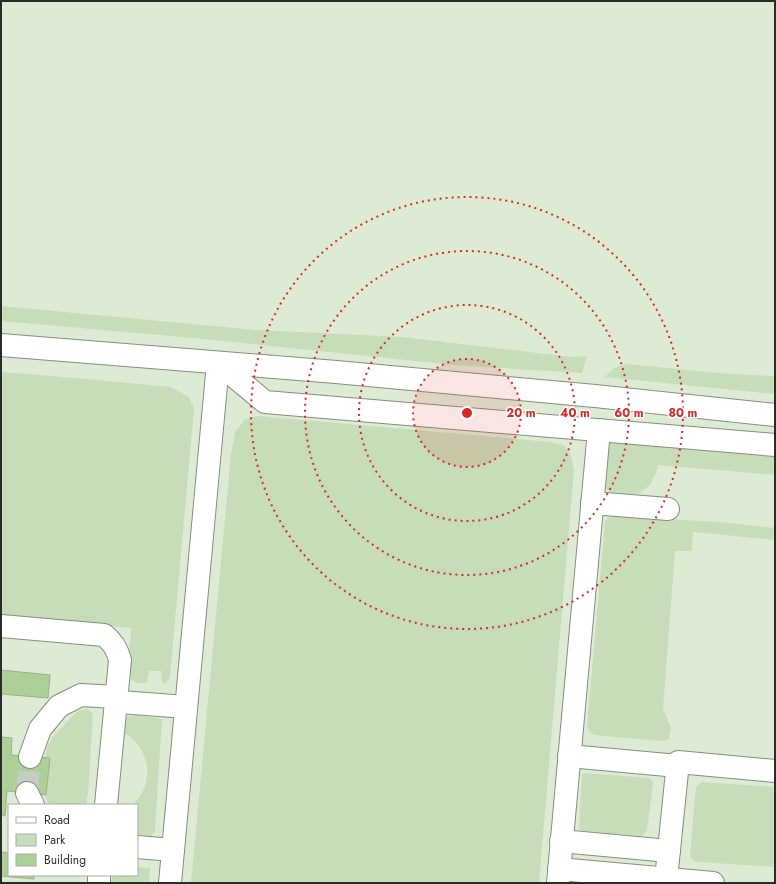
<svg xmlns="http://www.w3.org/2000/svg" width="776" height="884" viewBox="0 0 776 884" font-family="Jost,sans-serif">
  <rect width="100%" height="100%" fill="#ecf6e6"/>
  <path fill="#ddebd5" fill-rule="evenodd" d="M 1,1 L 775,1 L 775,883 L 1,883 ZM 9,805 L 137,805 L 137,875 L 9,875 Z"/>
  <g fill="#c7ddba">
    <polygon points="1,306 256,330 403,337 572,357 587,356 582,373 454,365 193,338 1,321"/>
    <polygon points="626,364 729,374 775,376 775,394 605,377 614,368"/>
    <polygon points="1,372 76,378 171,387 189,397 194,409 170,677 166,683 162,683 161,671 149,671 147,683 137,683 130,678 128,656 131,635 131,628 1,617"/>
    <polygon points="257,416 551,442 565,446 571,455 574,470 539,883 191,883 231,454 235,432 245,419"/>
    <path d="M 614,439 L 775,449 L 775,475 L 658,465 L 656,473 L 650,485 L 640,493 L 636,495 L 611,492 C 607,490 605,488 604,483 L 608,445 Z"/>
    <polygon points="610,516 720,522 775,528 775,540 693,532 692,551 675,551 663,709 671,728 669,738 667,740 660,741 594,735 589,731 587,726 605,522"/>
    <polygon points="86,708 93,714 88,792 86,805 50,805 46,799 50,757 46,757 47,747 52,738 75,713"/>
    <path d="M 137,715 L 162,719 L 155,831 L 151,836 L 137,835 L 137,805 L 132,805 C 150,790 152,763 138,745 C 134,739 129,736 124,733 L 124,720 L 129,716 Z"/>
    <polygon points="584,773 650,778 652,780 653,783 647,831 641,836 582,831 580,829 579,826 582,774"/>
    <polygon points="702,782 775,787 775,867 698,862 693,860 690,856 696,786"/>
    <polygon points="137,867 150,868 149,883 111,883 113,875 137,875"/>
  </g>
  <g fill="#add096" stroke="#a1aa9b">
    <polygon points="1,670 50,675 48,698 1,694"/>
    <polygon points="1,737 12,738 11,755 50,758 46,795 7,791 5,816 1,815"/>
    <polygon points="1,852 9,853 9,875 34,875 34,879 1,876"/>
  </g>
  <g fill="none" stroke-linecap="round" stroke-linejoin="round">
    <polyline stroke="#c5cec0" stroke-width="22" stroke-dasharray="22 11" stroke-linecap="butt" points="27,793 30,757"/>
    <g stroke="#858d7f" stroke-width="24">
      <g id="minor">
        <polyline points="1,345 336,372 595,396 775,415"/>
        <polyline points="218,363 265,402 775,445"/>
        <polyline points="592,503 668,509"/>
        <path d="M 1,626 L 104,635 C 113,642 117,649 120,660 L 106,805"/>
        <polyline points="569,756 678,766"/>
        <polyline points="30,757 40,729 59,706 81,695 116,697 120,702 186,707"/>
        <polyline points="27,793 33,805"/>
        <polyline points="561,841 669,851"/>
        <polyline points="137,847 173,850"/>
        <polyline points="559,869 713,883"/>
        <polyline points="666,879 678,762 775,771"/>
        <polyline points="99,883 99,875"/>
        <polyline points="170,883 218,363"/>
        <polyline points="558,883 599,430"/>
      </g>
    </g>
    <use href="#minor" stroke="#fff" stroke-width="22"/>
  </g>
  <circle cx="467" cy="413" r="54" fill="#d62828" fill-opacity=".12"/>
  <g fill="none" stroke="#d62828" stroke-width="2" stroke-dasharray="2 4">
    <circle cx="467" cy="413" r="54"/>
    <circle cx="467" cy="413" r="108"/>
    <circle cx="467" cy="413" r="162"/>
    <circle cx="467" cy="413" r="216"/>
  </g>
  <circle cx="467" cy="413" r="6" fill="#d62828" stroke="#fff" stroke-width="2"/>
  <g font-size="12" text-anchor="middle" font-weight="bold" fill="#d62828" stroke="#fff" stroke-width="3" stroke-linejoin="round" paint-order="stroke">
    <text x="521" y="417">20 m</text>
    <text x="575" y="417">40 m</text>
    <text x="629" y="417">60 m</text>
    <text x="683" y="417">80 m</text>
  </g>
  <rect width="776" height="884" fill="none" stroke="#292c27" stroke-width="4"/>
  <rect x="8" y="804" width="130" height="72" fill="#ffffff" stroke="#a9aba9"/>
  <rect x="16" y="817" width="20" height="6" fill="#ffffff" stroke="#a9aba9"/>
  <text x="44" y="824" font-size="12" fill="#292c27">Road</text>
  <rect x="16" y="834" width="20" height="12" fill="#c7ddba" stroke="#a9aba9"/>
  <text x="44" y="844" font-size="12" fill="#292c27">Park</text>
  <rect x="16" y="854" width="20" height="12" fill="#add096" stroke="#a9aba9"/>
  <text x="44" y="864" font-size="12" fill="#292c27">Building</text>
</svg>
